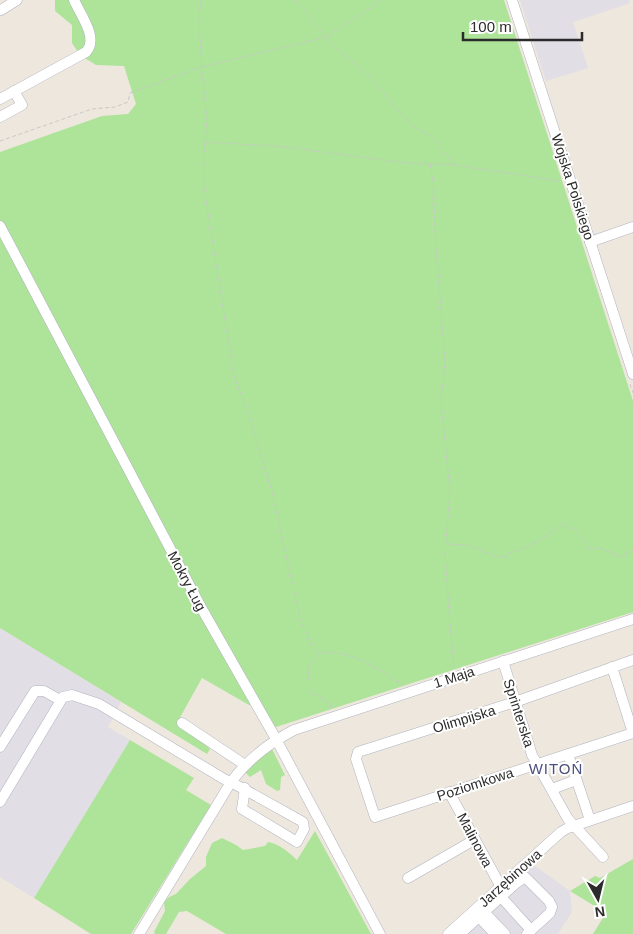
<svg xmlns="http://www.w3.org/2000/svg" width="633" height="934" viewBox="0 0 633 934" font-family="Arial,sans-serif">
  <rect width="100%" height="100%" fill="#ede7dd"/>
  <g fill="#e1dee6">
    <polygon points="520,0 629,0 630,3 573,22 588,68 546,81"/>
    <polygon points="0,628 121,702 108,727 130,740 34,898 0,877"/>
    <polygon points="532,864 570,891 572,912 558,934 455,934"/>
  </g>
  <g fill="#ade499">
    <polygon points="55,0 504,0 633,401 633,612 276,727 271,723 260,702 249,705 202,678 178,721 210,749 207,754 0,628 0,152 102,116 128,114 136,104 124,66 96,65 80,55 72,43 72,25 55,11"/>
    <polygon points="130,740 194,778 186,790 211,805 131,934 91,934 34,898"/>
    <polygon points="271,747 285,775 281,777 280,790 277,791 266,784 261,770 250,777 244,771"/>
    <path d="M 315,831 L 371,934 L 226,934 L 187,911 L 179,912 L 166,934 L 155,934 L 154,932 L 165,911 L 164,902 L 169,897 L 176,894 L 190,879 L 206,866 L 206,857 L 212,843 L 222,838 L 236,845 L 243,850 L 265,846 L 268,842 C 280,844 288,852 297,860 Z"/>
    <polygon points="633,859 633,934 593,934 606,913 570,891 595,876 600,878"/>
  </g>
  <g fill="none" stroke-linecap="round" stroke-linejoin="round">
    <g stroke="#b1b2bf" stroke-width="11">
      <g id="minor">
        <polyline points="512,0 633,374"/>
        <polyline points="1,10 17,0"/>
        <path d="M 0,99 L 86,52 C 99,38 80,14 74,0"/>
        <polyline points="0,117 22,105 14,91"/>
        <polyline points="0,226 202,609 276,739 380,934"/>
        <polyline points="590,242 633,227"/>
        <polyline points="503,661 532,755 568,819 603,857"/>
        <polyline points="612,667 633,733"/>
        <polyline points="182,723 245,765"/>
        <polyline points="633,733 375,817 356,759 358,752 515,702 633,660"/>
        <polyline points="0,747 35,691 44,691 60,700"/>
        <polyline points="568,754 590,820"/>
        <polyline points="552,789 576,780"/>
        <polyline points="449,792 501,887"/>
        <path d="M 0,802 L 63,697 L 72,695 L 99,704 L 224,779 L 231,782 C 248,759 269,743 294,730 L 633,619"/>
        <polyline points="408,878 474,840"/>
        <polyline points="501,897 531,930"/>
        <polyline points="484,912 505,934"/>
        <polyline points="479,917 495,934"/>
        <polyline points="139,934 231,782 303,822 304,829 297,842 242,809 245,788"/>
        <polyline points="448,934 561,832 568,828 633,806"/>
        <polyline points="460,934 516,883 525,877 549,901 552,907 550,913 527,934"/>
      </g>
    </g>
    <g stroke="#c8c8c8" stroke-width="1" stroke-dasharray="4 2.5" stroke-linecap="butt">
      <path d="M 201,0 L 199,19 L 202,73 L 207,120 L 203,163 L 204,188 L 234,376 L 248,412 L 272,492 L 300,618 L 311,645 L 319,653 C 351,649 378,669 404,685"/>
      <polyline points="294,0 303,8 314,24 345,56 368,75 410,124 431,137 455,165"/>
      <polyline points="0,141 92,109 115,107 128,102 130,93 201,67 327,37 381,0"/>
      <polyline points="206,142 286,147 405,163 455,165 560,181"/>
      <polyline points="430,164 434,188 435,234 445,363 441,401 450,492 445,552 449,612 454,667"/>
      <polyline points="630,384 633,393"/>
      <polyline points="447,544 467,545 495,556 507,557 510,553 535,543 562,524 573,529 590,549 601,548 620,557 633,551"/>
      <polyline points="318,654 308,668 310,691 331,705 330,709"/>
    </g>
    <use href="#minor" stroke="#fff" stroke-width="10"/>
  </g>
  <g text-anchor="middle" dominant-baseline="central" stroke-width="4" stroke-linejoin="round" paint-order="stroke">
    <g font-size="14" fill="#2b2b2b" stroke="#fff">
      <text transform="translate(573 187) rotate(72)">Wojska Polskiego</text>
      <text transform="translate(187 581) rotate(62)">Mokry Ług</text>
      <text transform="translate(454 677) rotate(-18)">1 Maja</text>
      <text transform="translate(519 713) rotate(72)">Sprinterska</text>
      <text transform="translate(464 719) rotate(-17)">Olimpijska</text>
      <text transform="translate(475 784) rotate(-18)">Poziomkowa</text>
      <text transform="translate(475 840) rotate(62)">Malinowa</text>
      <text transform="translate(510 878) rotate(-42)">Jarzębinowa</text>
    </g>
    <g font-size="15" letter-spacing="1" fill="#4b507d" stroke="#fff">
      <text x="556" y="768">WITOŃ</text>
    </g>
  </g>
  <g transform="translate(598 899) rotate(172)" stroke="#ffffff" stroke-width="4" paint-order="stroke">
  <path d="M0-4L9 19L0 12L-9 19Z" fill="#2b2b2b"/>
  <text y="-8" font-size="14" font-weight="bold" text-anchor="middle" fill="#2b2b2b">N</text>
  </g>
  <path d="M463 32v8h119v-8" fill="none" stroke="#2b2b2b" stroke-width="2.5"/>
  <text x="470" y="32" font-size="15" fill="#2b2b2b" stroke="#ffffff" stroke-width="4" paint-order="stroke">100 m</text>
</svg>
